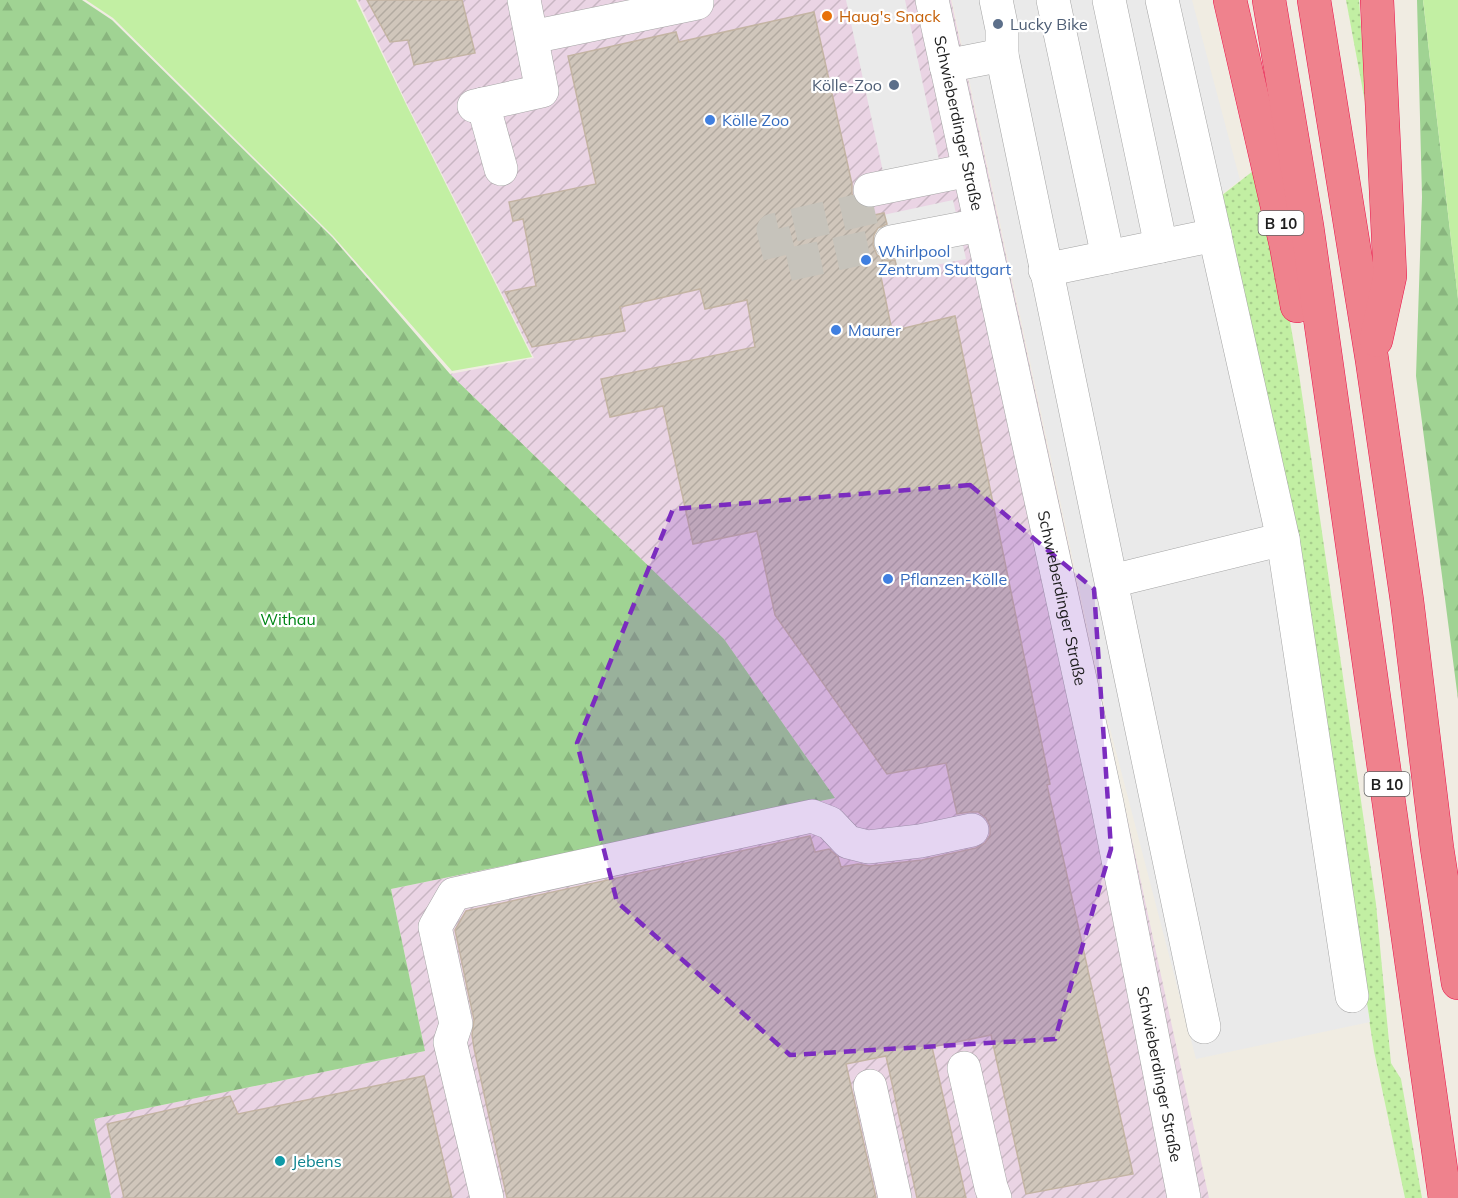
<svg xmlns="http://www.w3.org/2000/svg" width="1458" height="1198" viewBox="0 0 1458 1198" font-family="Mulish,sans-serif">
  <defs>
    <pattern id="industrial-furrows" width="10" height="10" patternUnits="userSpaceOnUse" patternTransform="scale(1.5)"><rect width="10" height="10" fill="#ead4e4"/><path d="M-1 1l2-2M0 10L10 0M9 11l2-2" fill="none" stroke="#c8b6c3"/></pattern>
    <pattern id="grass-dots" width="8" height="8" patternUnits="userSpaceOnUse" patternTransform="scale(1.5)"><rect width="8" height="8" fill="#c2efa3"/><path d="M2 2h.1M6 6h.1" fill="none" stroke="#a6cc8c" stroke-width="1.8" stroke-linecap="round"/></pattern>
    <pattern id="forest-firs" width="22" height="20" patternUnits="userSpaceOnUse" patternTransform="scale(1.5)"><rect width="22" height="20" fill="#a0d393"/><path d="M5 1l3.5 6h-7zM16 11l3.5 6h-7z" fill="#89b57e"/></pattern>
    <pattern id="building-hatch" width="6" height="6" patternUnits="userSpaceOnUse" patternTransform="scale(1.5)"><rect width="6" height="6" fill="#d0c6bb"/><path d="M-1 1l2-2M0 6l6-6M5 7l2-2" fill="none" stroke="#b2aaa0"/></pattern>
  </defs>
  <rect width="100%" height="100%" fill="#f0ece2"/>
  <polygon fill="url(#industrial-furrows)" points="358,0 951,0 1209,1198 111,1198 94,1119 425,1051 391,889 835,798 724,639 450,374 534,358 407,104"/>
  <g fill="url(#grass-dots)">
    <polygon points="1346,0 1359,0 1368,118"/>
    <polygon points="1253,171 1268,197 1298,367 1376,904 1391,1063 1401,1079 1422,1198 1405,1198 1374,1051 1317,687 1221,196"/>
  </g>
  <g fill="url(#forest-firs)">
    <polygon points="0,0 82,0 112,20 332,237 450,374 724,639 835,798 391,889 425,1051 94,1119 111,1198 0,1198"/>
    <polygon points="1417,0 1423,0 1458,299 1458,699 1416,376 1422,197"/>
  </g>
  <g fill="#c2efa3">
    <polygon points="86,0 356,0 406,104 532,357 452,371 333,236 113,18"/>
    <polygon points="1423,0 1458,0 1458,299"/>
  </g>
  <g fill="#eaeaea">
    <polygon points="846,0 905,0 941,169 885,181"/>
    <polygon points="952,0 1192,0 1240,180 1217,197 1317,687 1370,1022 1196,1059 1106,713"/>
    <polygon points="953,200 966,259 765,299 753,243"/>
  </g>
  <g fill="url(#building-hatch)" stroke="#c3b4a3" stroke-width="1.5">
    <polygon points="367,0 462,0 475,53 414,65 408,40 390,42"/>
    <polygon points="814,12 852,184 852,194 857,203 860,218 884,213 887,224 878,228 874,235 873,245 877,255 885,260 895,260 897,268 880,272 892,331 955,316 1050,784 1047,785 1133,1174 1026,1194 991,1035 932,1047 966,1198 917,1198 886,1056 846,1064 876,1198 507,1198 474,1048 472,1035 474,1020 455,930 466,911 810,836 815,852 829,849 838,857 841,867 858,864 870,866 922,860 976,848 985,843 990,835 990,826 986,818 978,812 969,812 957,814 946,763 887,774 775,615 757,531 693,544 663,406 610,417 601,379 755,347 747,300 705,309 700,289 620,307 625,331 532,347 505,292 536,286 523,219 513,221 509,202 596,184 568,56 676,32 679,42"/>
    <polygon points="424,1076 452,1198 124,1198 107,1124 230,1096 238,1114"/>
  </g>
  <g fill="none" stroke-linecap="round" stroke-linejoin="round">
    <polyline stroke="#c6c3bb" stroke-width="33" stroke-dasharray="33 16" stroke-linecap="butt" points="874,207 773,230 782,266 891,242"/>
    <g stroke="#a5a5a5" stroke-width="34">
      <g id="minor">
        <path id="s1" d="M 932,0 L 1107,803 L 1184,1198"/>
        <path d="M 996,0 L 1002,29 L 1002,55 C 1067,379 1137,703 1204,1027"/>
        <polyline points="1053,0 1108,257"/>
        <polyline points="1109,0 1161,246"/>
        <polyline points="1162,0 1283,539 1352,996"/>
        <polyline points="532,37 697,3 697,0"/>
        <polyline points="946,66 1002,55"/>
        <polyline points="483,104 501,169"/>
        <polyline points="474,106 542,91 524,0"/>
        <polyline points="870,190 969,170"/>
        <polyline points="891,242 980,225"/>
        <polyline points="1045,270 1215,235"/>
        <polyline points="1112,581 1283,539"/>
        <polyline points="964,1068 991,1187 995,1198"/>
        <polyline points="870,1086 895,1198"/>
        <polyline points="487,1198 450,1042 456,1024 435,927 454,894 812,816 830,823 848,842 868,847 920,841 972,830"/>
      </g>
    </g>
    <g stroke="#ea134a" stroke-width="34">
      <g id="highway">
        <polyline points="1230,0 1286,245 1297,306"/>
        <polyline points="1269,0 1307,226 1445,1198"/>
        <polyline points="1314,0 1372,360 1407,601 1437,848 1458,983"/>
        <polyline points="1376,340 1390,276 1377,0"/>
      </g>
    </g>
    <use href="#minor" stroke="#fff" stroke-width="33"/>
    <use href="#highway" stroke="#ef828d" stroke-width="33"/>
  </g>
  <path fill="#7b2cbf" fill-opacity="0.2" stroke="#7b2cbf" stroke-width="4.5" stroke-dasharray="12 8" stroke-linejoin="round" d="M 970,485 L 1094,589 L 1111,849 L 1055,1039 L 790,1055 L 617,902 L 577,743 L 673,509 Z"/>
  <circle fill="#e8710a" stroke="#fff" stroke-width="2" cx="827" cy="16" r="6"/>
  <g fill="#5c6f8a" stroke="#fff" stroke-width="2">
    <circle cx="998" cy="24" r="6"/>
    <circle cx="894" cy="85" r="6"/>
  </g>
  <g fill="#3f7fe0" stroke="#fff" stroke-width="2">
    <circle cx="710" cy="120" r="6"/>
    <circle cx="866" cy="260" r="6"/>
    <circle cx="836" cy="330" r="6"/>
    <circle cx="888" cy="579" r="6"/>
  </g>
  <circle fill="#0f9aa8" stroke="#fff" stroke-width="2" cx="280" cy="1161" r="6"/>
  <g text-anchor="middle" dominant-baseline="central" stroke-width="4.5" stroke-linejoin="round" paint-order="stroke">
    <g fill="#fff" stroke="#626262" stroke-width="1.5">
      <rect x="1258.5" y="211" width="45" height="24" rx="4.5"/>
      <rect x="1364.5" y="772" width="45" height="24" rx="4.5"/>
    </g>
    <g font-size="15" font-weight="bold" fill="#1e1e1e">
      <text x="1281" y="223">B 10</text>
      <text x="1387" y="784">B 10</text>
    </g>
    <g font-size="16" fill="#c56008" stroke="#fff" text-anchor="start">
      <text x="839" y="16">Haug's Snack</text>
    </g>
    <g font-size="16" fill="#4e5e75" stroke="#fff" text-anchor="start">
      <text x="1010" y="24">Lucky Bike</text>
      <text x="882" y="85" text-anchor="end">Kölle-Zoo</text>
    </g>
    <g font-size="16" fill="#366cbe" stroke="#fff" text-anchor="start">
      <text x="722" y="120">Kölle Zoo</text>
      <text x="878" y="251">Whirlpool<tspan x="878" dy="18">Zentrum Stuttgart</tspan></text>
      <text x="848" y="330">Maurer</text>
      <text x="900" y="579">Pflanzen-Kölle</text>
    </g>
    <g font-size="16" fill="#1e1e1e" stroke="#fff">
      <text stroke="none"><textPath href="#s1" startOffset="126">Schwieberdinger Straße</textPath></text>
      <text stroke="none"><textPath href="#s1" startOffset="612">Schwieberdinger Straße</textPath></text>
      <text stroke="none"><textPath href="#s1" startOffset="1098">Schwieberdinger Straße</textPath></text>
    </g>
    <g font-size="16" fill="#018617" stroke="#fff">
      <text x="288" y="619">Withau</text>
    </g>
    <g font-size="16" fill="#0d838f" stroke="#fff" text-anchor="start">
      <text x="292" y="1161">Jebens</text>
    </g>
  </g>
</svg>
